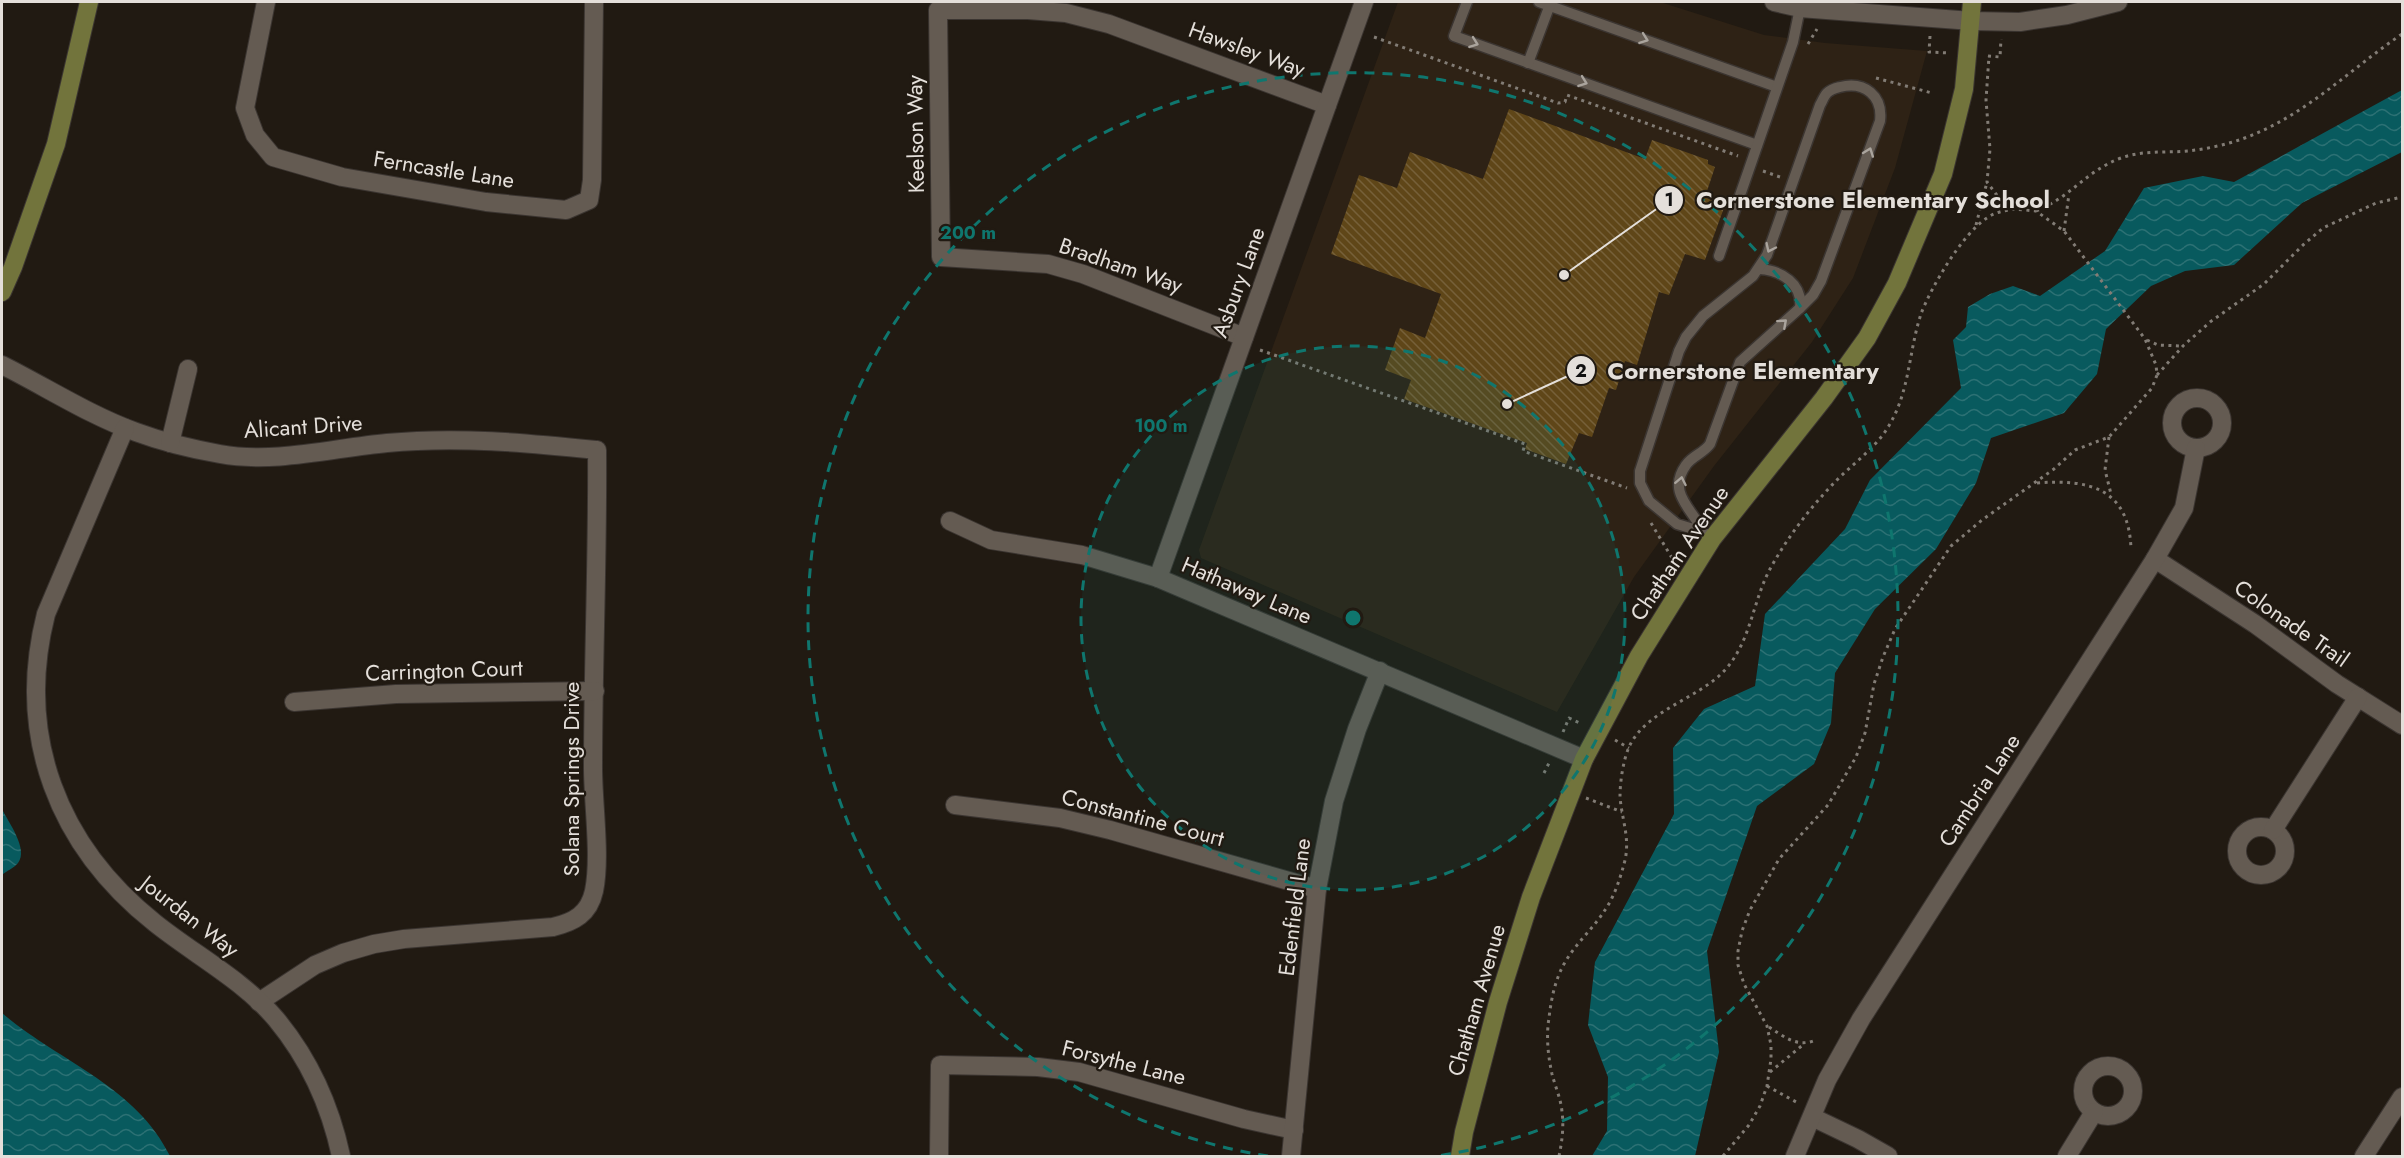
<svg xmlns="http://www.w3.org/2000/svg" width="2404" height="1158" viewBox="0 0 2404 1158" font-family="Jost,sans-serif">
  <defs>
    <pattern id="water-waves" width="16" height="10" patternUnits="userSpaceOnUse" patternTransform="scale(1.5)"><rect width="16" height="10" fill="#085a5e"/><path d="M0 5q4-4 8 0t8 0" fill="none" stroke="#2c7174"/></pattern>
    <pattern id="building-back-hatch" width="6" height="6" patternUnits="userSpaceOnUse" patternTransform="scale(1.5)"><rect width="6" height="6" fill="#5f4618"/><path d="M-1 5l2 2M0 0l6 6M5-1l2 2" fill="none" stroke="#766039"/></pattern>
  </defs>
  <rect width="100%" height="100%" fill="#211a12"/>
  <polygon fill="#2e2215" points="1398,2 1660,2 1764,35 1825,43 1927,51 1895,168 1853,278 1812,342 1714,466 1634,577 1557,712 1201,558 1199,550"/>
  <g fill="url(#water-waves)">
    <polygon points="2402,90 2402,152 2302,203 2234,265 2185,271 2151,286 2106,329 2097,374 2064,413 1991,438 1976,483 1936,549 1875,609 1835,673 1831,723 1814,764 1757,806 1707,951 1719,1052 1695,1156 1592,1156 1607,1131 1608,1077 1588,1025 1595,962 1674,814 1673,748 1704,709 1755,686 1765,614 1845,529 1870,480 1961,388 1953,340 1966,327 1968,307 1990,294 2013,286 2040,296 2105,251 2144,188 2203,176 2234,182"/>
    <path d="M 2,809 C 8,822 29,849 18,863 C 14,868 6,871 2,875 Z"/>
    <path d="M 2,1013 C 58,1061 136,1086 170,1156 L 2,1156 Z"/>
  </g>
  <polygon fill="url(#building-back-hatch)" points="1509,109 1645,159 1652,140 1708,160 1708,164 1715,167 1705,197 1725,205 1705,260 1685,254 1669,295 1659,292 1637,365 1625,361 1616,390 1609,388 1592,437 1579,433 1566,464 1525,449 1527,443 1404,399 1411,380 1385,370 1400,328 1425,338 1441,294 1331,254 1359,175 1397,188 1410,152 1483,179"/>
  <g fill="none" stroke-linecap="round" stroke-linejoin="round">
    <g stroke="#3b3531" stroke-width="13">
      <g id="lane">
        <polyline points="1467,2 1454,36 1757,145"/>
        <polyline points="1539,2 1777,87"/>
        <polyline points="1528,63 1551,2"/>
        <polyline points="1719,256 1793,42 1800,8"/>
        <path d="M 1759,269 C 1781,270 1803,284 1800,308"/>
        <path d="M 1703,532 C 1693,509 1666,493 1686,465 C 1692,456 1704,453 1710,444 L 1740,362 L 1800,308 L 1813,295 L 1821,281 L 1880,121 C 1883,96 1865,81 1840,87 C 1836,88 1831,89 1827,93 C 1824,96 1822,102 1820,105 L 1767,255 L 1753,276 L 1703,316 L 1686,337 L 1679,351 L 1640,471 L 1640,483 L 1649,501 L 1677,524 L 1703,532 L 1712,539"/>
      </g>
    </g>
    <g stroke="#3b3531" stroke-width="20">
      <g id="street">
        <polyline points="266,2 245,108 255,135 273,157 342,177 486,202 566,210 589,200 592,180 594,2"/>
        <polyline points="1774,2 1800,8 1972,21 2020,22 2067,15 2118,2"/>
        <polyline points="1244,337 1083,274 1048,264 941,257 938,10 1028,10 1066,13 1109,24 1327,105"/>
        <path d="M 2,365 C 46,387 89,415 136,432 C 163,442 192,449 220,454 C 275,464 333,448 387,443 C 458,436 527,443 597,450 C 598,556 593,662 593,768 C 593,804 601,857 594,891 C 589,914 574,922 553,927 L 404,939 L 374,944 L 343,953 L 315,965 L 259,1002"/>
        <circle cx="2197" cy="423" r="25"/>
        <path d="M 125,428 L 46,614 C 15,736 58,846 155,923 C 195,955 243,980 276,1019 C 310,1060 330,1105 341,1156"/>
        <polyline points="170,443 188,369"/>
        <polyline points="950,521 991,540 1082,555 1158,578 1584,759"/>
        <polyline points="2155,559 2255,624 2337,684 2402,725"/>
        <polyline points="1158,578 1364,2"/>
        <polyline points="294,702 396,694 595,691"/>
        <polyline points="955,805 1060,818 1110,830 1317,889"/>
        <circle cx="2261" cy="851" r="24"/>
        <polyline points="2273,830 2358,697"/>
        <circle cx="2108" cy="1091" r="25"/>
        <polyline points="1812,1117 1858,1139 1888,1156"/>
        <polyline points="939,1156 940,1065 1038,1067 1079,1072 1244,1119 1294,1130"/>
        <polyline points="1291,1156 1317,889 1334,801 1357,729 1380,671"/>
        <polyline points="1795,1156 1827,1080 1861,1019 2155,559 2184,508 2196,448"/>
        <polyline points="2067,1156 2094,1112"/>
        <polyline points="2364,1156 2402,1097"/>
      </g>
    </g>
    <g stroke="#3b3531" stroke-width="20">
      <g id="secondary">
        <polyline points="2,292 13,267 56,144 89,2"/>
        <polyline points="1460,1156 1464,1132 1498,1002 1531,897 1584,759 1639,656 1712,539 1824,398 1867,338 1897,283 1943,174 1964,89 1972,2"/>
      </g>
    </g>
    <g stroke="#827c75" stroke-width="3" stroke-dasharray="3 4.5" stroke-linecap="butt">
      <polyline points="1930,36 1929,52 1949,53"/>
      <polyline points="1374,37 1558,103 1565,102 1567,95 1738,156"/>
      <polyline points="1808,44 1817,29"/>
      <polyline points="1988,56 2000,57 2001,39"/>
      <polyline points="1876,78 1932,93"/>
      <polyline points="1763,171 1780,177"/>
      <path d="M 2036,211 C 2071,197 2086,171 2121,158 C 2143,150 2165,153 2188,151 C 2206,149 2225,145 2242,139 C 2304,117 2349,70 2402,34"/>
      <polyline points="1976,225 1987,182"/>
      <polyline points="2064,231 2069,194"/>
      <polyline points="2147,340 2158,345 2181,346"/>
      <polyline points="1260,350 1525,444 1523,451 1627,488"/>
      <polyline points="2157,375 2183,346 2210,322 2264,284 2303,245 2323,228 2376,203 2402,197"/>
      <polyline points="2109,437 2105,470 2111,494"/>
      <path d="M 2037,483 C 2089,479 2129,488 2131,549"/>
      <polyline points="1651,523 1672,558"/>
      <polyline points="1563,732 1569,718 1582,724"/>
      <polyline points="1615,740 1629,748"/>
      <polyline points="1544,773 1549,763"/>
      <polyline points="1586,798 1622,812"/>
      <path d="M 1769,1027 C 1783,1036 1796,1047 1813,1041"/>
      <polyline points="1770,1072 1804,1044"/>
      <polyline points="1767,1086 1798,1103"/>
      <path d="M 1559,1156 C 1562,1142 1564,1126 1562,1112 C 1561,1099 1555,1086 1552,1074 C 1548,1056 1546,1036 1549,1018 C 1551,1000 1555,980 1564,964 C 1575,944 1593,929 1605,910 C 1614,897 1620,879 1624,864 C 1631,840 1622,821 1620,797 C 1620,782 1623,761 1629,747 C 1646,710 1698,699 1724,671 C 1751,642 1752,603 1770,569 C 1787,538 1809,509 1834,483 C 1853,463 1878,447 1891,422 C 1910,388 1909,350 1921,314 C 1931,287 1963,233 1987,218 C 1995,212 2004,211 2014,209"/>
      <polyline points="1723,1156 1749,1125 1760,1106 1767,1086 1771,1059 1771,1045 1767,1026 1744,984 1738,965 1738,951 1742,931 1750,910 1779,859 1828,805 1856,757 1865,733 1874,684 1883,657 1895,629 1951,546 1982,520 2054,469 2075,450 2109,437 2152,388 2157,375 2156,365 2145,339 2064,231 2036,211 2014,209 1999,198 1987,182 1990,149 1986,100 1989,56"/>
    </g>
    <use href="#lane" stroke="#645b52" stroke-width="10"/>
    <use href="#street" stroke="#645b52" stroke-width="18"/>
    <use href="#secondary" stroke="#72743c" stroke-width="18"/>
  </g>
  <defs><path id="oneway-chevron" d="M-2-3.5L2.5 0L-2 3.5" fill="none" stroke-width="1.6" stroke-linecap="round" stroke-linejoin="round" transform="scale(1.5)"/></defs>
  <g stroke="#aaa49d">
    <use href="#oneway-chevron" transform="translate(1644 39) rotate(20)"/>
    <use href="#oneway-chevron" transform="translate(1474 43) rotate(20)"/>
    <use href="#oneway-chevron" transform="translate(1583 82) rotate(20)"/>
    <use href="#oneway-chevron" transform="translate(1869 152) rotate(-70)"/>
    <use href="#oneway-chevron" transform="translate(1770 248) rotate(115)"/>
    <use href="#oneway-chevron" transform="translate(1783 323) rotate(-42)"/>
    <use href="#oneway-chevron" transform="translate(1681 481) rotate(-79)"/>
  </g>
  <circle cx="1353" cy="618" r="272" fill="#0f766e" fill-opacity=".12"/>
  <g fill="none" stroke="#0f766e" stroke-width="3" stroke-dasharray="10 8">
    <circle cx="1353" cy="618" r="272"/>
    <path d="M1268 1156A545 545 0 1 1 1438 1156"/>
  </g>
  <g text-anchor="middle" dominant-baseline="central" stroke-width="4.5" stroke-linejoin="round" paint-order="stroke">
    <g font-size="22" fill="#e4dfda" stroke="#211a12">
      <text transform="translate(1247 49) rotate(20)">Hawsley Way</text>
      <text transform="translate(915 134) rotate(-91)">Keelson Way</text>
      <text transform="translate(444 169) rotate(9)">Ferncastle Lane</text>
      <text transform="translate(1121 265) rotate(19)">Bradham Way</text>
      <text transform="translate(1238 282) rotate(-70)">Asbury Lane</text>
      <text transform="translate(303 426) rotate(-4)">Alicant Drive</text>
      <text transform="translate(1679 553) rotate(-56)">Chatham Avenue</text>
      <text transform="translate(1247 590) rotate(23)">Hathaway Lane</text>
      <text transform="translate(2292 623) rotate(35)">Colonade Trail</text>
      <text transform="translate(444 670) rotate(-2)">Carrington Court</text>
      <text transform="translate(571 779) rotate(-90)">Solana Springs Drive</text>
      <text transform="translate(1979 790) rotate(-57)">Cambria Lane</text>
      <text transform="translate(1143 817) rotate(15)">Constantine Court</text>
      <text transform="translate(1294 907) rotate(-83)">Edenfield Lane</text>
      <text transform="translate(190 916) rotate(38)">Jourdan Way</text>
      <text transform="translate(1476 1000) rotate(-74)">Chatham Avenue</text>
      <text transform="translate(1124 1062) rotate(14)">Forsythe Lane</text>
    </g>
  </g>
  <circle cx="1353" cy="618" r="9" fill="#0f766e" stroke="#211a12" stroke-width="3"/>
  <g font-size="18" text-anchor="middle" font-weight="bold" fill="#0f766e" stroke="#211a12" stroke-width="4.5" stroke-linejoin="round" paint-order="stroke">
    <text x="968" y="239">200 m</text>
    <text x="1161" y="432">100 m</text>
  </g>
  <path fill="none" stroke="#e4dfda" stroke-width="2" d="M1564 275L1669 200M1507 404L1581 370"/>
  <g fill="#e4dfda" stroke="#211a12" stroke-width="2">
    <circle cx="1564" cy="275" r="6"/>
    <circle cx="1507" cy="404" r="6"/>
    <circle cx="1669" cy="200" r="15"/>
    <circle cx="1581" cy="370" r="15"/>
  </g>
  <g font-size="18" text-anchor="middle" font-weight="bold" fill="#111">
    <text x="1669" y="206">1</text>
    <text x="1581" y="377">2</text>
  </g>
  <g font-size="24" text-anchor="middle" font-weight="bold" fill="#e4dfda" stroke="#211a12" stroke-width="4.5" stroke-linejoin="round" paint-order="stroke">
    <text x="1873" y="208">Cornerstone Elementary School</text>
    <text x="1743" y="379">Cornerstone Elementary</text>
  </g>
  <rect width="2404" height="1158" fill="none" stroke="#e4dfda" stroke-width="6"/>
</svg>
